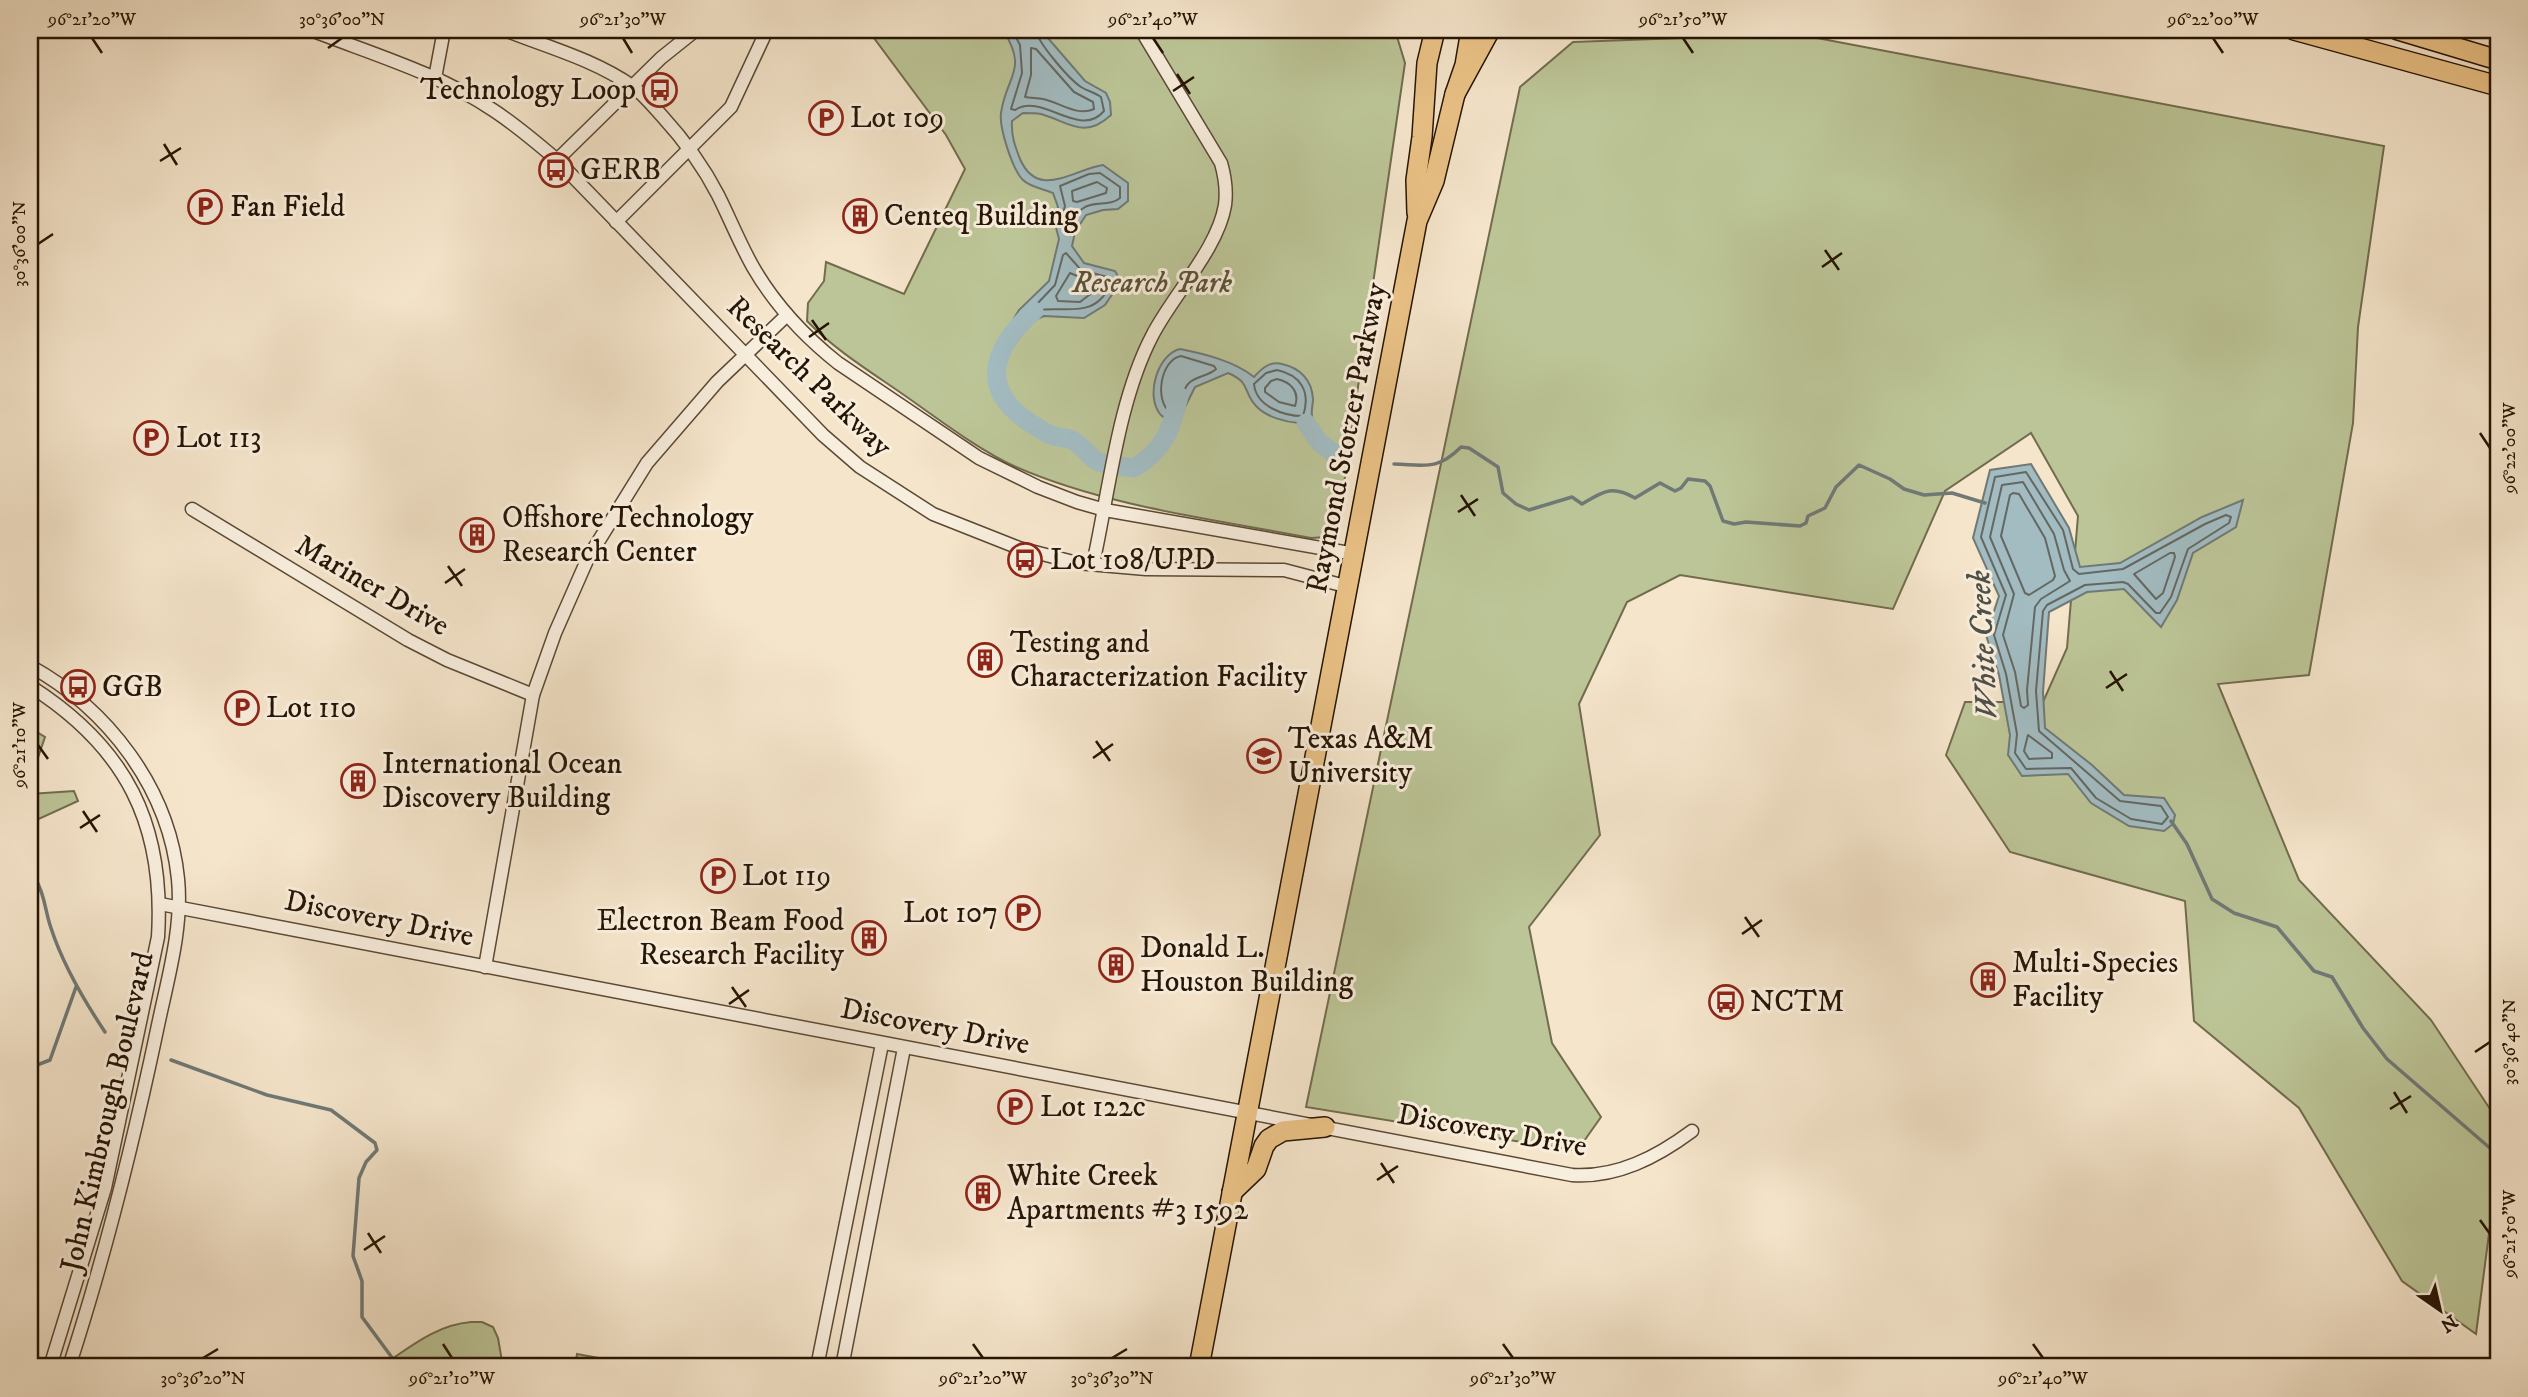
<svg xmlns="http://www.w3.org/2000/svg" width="2528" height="1397" viewBox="0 0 2528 1397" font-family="'IM FELL DW Pica',serif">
  <rect width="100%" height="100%" fill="#f5e5cb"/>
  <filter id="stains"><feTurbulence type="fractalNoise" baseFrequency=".00286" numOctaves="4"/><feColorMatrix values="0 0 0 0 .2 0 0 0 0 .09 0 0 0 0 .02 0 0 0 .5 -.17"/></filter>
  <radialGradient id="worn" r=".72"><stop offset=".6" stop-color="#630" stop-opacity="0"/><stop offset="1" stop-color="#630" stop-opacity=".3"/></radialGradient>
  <g fill="#bcc597" stroke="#716c4d" stroke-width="2">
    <path d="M 868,30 L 1395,30 L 1405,63 L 1338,525 L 1327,537 L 1311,538 C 1213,519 1108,507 1016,467 C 980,451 937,418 904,395 C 871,372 835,350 807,321 L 808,303 L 824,281 L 826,262 L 904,294 L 965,169 L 946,135 Z"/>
    <polygon points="1796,34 2384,146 2358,327 2353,423 2309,675 2218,684 2299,880 2431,1020 2498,1121 2498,1164 2476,1334 2402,1281 2299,1108 2194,1021 2185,901 2010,852 1946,755 1965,702 2043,702 2067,648 2078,516 2031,433 1945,491 1893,609 1680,575 1627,602 1579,704 1600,835 1529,927 1552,1043 1601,1117 1577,1151 1306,1107 1520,87 1573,42"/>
    <polygon points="30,728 45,737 30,781"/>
    <polygon points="74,791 78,801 30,823 30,794"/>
    <path d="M 471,1322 L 482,1322 L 493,1327 L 498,1338 L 503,1367 L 380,1367 C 409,1348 435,1325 471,1322 Z"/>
    <polygon points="577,1354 610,1360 609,1367 575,1367"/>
  </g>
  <g fill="#a2bcc2" stroke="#707976" stroke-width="2">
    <path d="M 1003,30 L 1041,30 L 1085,81 L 1106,93 L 1110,102 L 1111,115 C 1084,140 1069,122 1041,114 C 1035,113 1029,113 1023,113 L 1012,121 C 1011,136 1015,146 1020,159 C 1038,200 1072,170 1103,165 L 1128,183 L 1128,201 L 1118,209 L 1103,210 L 1086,215 L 1075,232 L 1072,246 L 1084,263 L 1115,271 L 1121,281 L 1105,305 L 1084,318 L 1044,316 L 1014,329 L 1012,322 L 1019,310 L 1049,281 L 1059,239 L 1054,220 L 1058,207 L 1053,193 C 1044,189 1030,187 1023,180 C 1012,169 999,127 1001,113 C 1006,75 1029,71 1003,30 Z"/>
    <path d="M 1180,349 C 1205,354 1234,361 1254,377 C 1262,368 1270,361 1282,364 C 1300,368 1312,380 1313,399 C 1313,405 1311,410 1312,416 C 1313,424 1318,430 1322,436 L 1319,442 L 1313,440 L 1299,423 C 1285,422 1267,417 1257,407 C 1242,392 1252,383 1228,373 L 1195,387 L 1179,419 L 1169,421 C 1166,418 1162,417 1160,414 C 1145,395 1158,354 1180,349 Z"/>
    <polygon points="2031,464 2069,528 2080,567 2120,563 2202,517 2243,500 2236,527 2193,553 2177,600 2161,627 2124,589 2087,592 2049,612 2043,692 2045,728 2092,765 2124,795 2164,798 2175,815 2173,824 2164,831 2129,826 2091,803 2068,774 2022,776 2008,755 2010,735 1999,675 1986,635 1999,596 1973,538 1990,470"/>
  </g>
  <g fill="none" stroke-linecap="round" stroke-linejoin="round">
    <g stroke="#646862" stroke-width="2">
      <path d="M 1012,30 L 1020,45 L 1022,73 L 1011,109 L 1015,110 C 1042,92 1080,140 1104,111 L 1101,97 C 1094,92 1087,91 1081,87 C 1069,79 1037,42 1036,30"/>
      <path d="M 1031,48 L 1036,49 L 1074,92 L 1093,102 L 1094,109 C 1077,117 1059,102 1043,99 C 1037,98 1031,98 1025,97 L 1031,75 Z"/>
      <path d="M 1100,173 L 1120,187 L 1120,198 C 1110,207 1093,200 1082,209 C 1076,213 1072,223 1069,229 L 1065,230 L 1061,220 L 1065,206 L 1060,186 L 1089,174 Z"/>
      <polygon points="1097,182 1107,188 1106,193 1077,202 1073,201 1072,191"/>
      <path d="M 1066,253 L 1081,270 L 1111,278 L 1112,282 C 1095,320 1069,306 1037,310 L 1036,305 L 1055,285 L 1063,255 Z"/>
      <polygon points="1070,273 1096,284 1097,289 1080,302 1058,301 1056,296"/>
      <path d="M 1181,356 L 1214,366 L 1216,369 C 1209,376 1196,376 1189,383 C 1180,392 1182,407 1171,413 C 1154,402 1160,360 1181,356 Z"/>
      <path d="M 1277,370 C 1301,375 1311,392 1303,416 C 1283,416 1256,406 1254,384 L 1266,373 Z"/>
      <path d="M 1277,379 C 1291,382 1300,392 1295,406 L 1279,402 L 1265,392 L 1265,388 L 1271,381 Z"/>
      <polygon points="2026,472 2063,530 2073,569 2079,574 2123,569 2205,524 2226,515 2231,517 2229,523 2188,549 2171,597 2160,613 2156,613 2128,584 2123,582 2085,585 2047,605 2043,611 2036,691 2039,731 2120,801 2161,806 2168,817 2162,824 2131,819 2096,798 2071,768 2026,769 2015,753 2017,734 2006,674 1994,635 2006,595 1981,537 1995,477"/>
      <polygon points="2023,482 2054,534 2064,570 2070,581 2041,599 2035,607 2027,690 2028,705 2024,708 2021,706 2015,672 2003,635 2014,594 1990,537 2002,485"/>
      <polygon points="2013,493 2019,494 2045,538 2055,576 2053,580 2029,595 2025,593 2001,536 2010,495"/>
      <polygon points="2170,553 2174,553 2175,557 2163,593 2156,599 2134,574"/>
      <polygon points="2028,735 2052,753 2052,758 2029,759 2024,751"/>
    </g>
    <g stroke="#707976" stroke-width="3.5">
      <path d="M 1394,464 C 1425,465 1437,471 1461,447 L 1469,448 L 1498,467 L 1503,493 L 1516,504 L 1529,510 L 1572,497 L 1582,504 C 1604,491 1612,485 1635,498 L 1660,483 L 1675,491 L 1681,488 L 1688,479 L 1705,481 L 1710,486 L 1723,521 L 1734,524 L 1746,522 L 1800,526 L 1806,523 L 1808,516 L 1825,508 L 1836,487 L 1859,465 L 1890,479 L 1904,489 L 1924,495 L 1952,493 L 1985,503"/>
      <polyline points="2171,821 2187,844 2212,899 2234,913 2277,927 2314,971 2332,977 2363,1028 2387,1059 2491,1149 2494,1158 2493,1168 2498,1171"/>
      <path d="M 30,879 L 36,880 C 45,895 45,911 51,928 C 63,965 83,999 105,1032"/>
      <polyline points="171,1060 267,1095 331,1110 375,1143 377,1150 366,1162 359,1178 353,1256 362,1281 362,1317 399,1367"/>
      <polyline points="30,1078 37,1065 50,1060 76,987"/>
    </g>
    <g stroke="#a2bcc2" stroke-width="19">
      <path d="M 1034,311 C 998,343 977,383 1023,418 C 1032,424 1041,431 1051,435 C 1057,438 1066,437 1072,440 C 1082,445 1088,456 1097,461 C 1107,466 1123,466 1134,468 C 1165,449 1171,430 1179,396"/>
      <polyline points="1306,423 1319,442 1336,455"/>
    </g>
    <g stroke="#5a4835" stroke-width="15">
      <g id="minor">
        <path d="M 311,30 C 372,54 438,73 493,110 C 516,125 536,142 557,160 L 823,435 L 860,467 L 933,514 L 1019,548 L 1077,563 L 1146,569 L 1284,570 L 1349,587"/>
        <path d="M 505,30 C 547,47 593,59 632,86 C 643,94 653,106 662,116 C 684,140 703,166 718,195 C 730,219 740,244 753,267 C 775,305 804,336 838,363 L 979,458 L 1038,487 L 1077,502 L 1105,510 L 1355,554"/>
        <polyline points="435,78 444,30"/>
        <polyline points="557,160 661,58 696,30"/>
        <polyline points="616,222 731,107 767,30"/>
        <polyline points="192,509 408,640 447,660 533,695"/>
        <path d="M 1093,564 C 1109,492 1118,401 1152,336 C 1172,296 1218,249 1225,205 C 1227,190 1225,177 1221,163 L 1141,30"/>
        <path d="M 30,666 C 108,709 169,788 178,879 C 183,929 167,981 157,1030 C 133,1144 105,1256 69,1367"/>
        <path d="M 30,686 C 126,747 165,824 158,937 L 105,1188 L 50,1367"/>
        <path d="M 160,904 L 1572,1175 C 1617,1178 1657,1157 1692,1131"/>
        <polyline points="485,967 533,695 555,633 588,558 647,463 717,382 787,315"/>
        <polyline points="817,1367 882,1044"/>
        <polyline points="842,1367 904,1048"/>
      </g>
    </g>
    <g stroke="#261403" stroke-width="22">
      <g id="primary">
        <polyline points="1417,213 1416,180 1422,137 1427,63 1435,30"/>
        <polyline points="1232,1192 1256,1169 1264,1146 1269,1139 1283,1131 1325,1127"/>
        <polyline points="1199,1367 1417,221 1434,181 1455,94 1465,65 1471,30"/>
      </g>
    </g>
    <g stroke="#261403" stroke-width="22">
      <g id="trunk">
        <polyline points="2294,30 2498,86"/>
        <polyline points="2398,30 2498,60"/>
        <polyline points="1435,31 1435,30"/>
        <polyline points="1455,94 1490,30"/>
      </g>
    </g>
    <use href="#minor" stroke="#f8eedd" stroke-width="12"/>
    <use href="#primary" stroke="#eac286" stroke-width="19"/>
    <use href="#trunk" stroke="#eac286" stroke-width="19"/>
  </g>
  <path fill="none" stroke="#261403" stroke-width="2.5" d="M 92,38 L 102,53M 623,38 L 632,53M 1153,38 L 1163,53M 1683,38 L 1693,53M 2213,38 L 2223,53M 328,48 L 342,38M 1177,74 L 1190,94M 1173,91 L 1194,77M 164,144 L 177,165M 160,161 L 181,148M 38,244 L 53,234M 1825,250 L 1839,270M 1822,267 L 1842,253M 812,320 L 826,340M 809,337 L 829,323M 2480,433 L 2490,448M 1461,495 L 1475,516M 1458,512 L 1478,499M 448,566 L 462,586M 445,583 L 465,569M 2110,671 L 2123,691M 2106,688 L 2127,674M 1096,741 L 1110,761M 38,745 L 48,759M 1093,758 L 1113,744M 83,811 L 97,832M 80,828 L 100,815M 1745,917 L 1759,937M 1742,934 L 1762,920M 732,987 L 746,1007M 729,1004 L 749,990M 2475,1052 L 2490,1042M 2394,1092 L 2407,1113M 2390,1109 L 2411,1096M 1381,1163 L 1394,1183M 1377,1180 L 1398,1166M 2480,1220 L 2490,1234M 368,1233 L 381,1253M 364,1250 L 385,1236M 443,1344 L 452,1358M 973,1344 L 983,1358M 1503,1344 L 1513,1358M 2033,1344 L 2043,1358M 203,1358 L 218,1349M 1112,1358 L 1127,1349"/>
  <defs>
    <g id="bus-ring" transform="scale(1.75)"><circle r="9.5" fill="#f8eedd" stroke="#8f2418" stroke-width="1.5"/><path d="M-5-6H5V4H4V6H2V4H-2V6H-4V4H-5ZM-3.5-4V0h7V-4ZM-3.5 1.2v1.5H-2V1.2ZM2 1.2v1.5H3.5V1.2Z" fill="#8f2418"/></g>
    <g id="parking-ring" transform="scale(1.75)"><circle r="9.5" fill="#f8eedd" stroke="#8f2418" stroke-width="1.5"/><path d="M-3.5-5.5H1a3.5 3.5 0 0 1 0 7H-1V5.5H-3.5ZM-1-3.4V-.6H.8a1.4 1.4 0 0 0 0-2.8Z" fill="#8f2418"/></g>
    <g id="building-ring" transform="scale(1.75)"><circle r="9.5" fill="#f8eedd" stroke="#8f2418" stroke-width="1.5"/><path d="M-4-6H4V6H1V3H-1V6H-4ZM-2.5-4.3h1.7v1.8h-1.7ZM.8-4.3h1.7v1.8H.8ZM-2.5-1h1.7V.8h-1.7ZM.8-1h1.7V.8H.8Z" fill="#8f2418"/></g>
    <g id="university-ring" transform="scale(1.75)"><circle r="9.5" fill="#f8eedd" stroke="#8f2418" stroke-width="1.5"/><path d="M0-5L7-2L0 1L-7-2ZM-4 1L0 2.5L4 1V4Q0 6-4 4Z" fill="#8f2418"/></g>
  </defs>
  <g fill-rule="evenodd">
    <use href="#bus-ring" x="660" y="90"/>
    <use href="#parking-ring" x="826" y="118"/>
    <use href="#bus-ring" x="556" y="170"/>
    <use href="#parking-ring" x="205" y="207"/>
    <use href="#building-ring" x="860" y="216"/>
    <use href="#parking-ring" x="151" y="438"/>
    <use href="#building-ring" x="477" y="535"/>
    <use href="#bus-ring" x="1025" y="560"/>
    <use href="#building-ring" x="985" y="660"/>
    <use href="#bus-ring" x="78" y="687"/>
    <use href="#parking-ring" x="242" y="708"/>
    <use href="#university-ring" x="1264" y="756"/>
    <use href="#building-ring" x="358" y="781"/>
    <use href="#parking-ring" x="718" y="876"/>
    <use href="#parking-ring" x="1023" y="913"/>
    <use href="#building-ring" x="869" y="938"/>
    <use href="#building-ring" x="1116" y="965"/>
    <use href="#building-ring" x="1988" y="980"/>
    <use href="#bus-ring" x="1726" y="1002"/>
    <use href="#parking-ring" x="1015" y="1107"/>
    <use href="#building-ring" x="983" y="1193"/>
  </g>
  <g text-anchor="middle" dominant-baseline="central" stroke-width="6" stroke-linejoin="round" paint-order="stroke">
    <g font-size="30" fill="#261403" stroke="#f8eedd" text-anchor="start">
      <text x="636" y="90" text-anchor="end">Technology Loop</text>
      <text x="850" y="118">Lot 109</text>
      <text x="580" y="170">GERB</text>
      <text x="230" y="207">Fan Field</text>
      <text x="884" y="216">Centeq Building</text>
      <text x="176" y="438">Lot 113</text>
      <text x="502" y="518">Offshore Technology<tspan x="502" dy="34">Research Center</tspan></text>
      <text x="1050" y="560">Lot 108/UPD</text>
      <text x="1010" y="643">Testing and<tspan x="1010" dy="34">Characterization Facility</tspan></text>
      <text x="102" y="687">GGB</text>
      <text x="266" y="708">Lot 110</text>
      <text x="1288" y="739">Texas A&amp;M<tspan x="1288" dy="34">University</tspan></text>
      <text x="382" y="764">International Ocean<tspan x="382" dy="34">Discovery Building</tspan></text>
      <text x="742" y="876">Lot 119</text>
      <text x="998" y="913" text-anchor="end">Lot 107</text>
      <text x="844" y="921" text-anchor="end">Electron Beam Food<tspan x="844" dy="34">Research Facility</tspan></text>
      <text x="1140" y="948">Donald L.<tspan x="1140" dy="34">Houston Building</tspan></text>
      <text x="2012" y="963">Multi-Species<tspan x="2012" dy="34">Facility</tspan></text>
      <text x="1750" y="1002">NCTM</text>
      <text x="1040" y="1107">Lot 122c</text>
      <text x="1007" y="1176">White Creek<tspan x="1007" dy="34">Apartments #3 1592</tspan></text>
    </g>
    <g font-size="30" font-style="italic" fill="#5a5237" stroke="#f8eedd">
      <text x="1152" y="283">Research Park</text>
    </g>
    <g font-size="30" fill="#261403" stroke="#f8eedd">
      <text transform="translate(809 377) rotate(44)">Research Parkway</text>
      <text transform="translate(1347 438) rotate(-79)">Raymond Stotzer Parkway</text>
      <text transform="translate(372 586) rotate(30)">Mariner Drive</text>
      <text transform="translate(379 919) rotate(11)">Discovery Drive</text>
      <text transform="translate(935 1027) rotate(11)">Discovery Drive</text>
      <text transform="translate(108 1112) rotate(-77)">John Kimbrough Boulevard</text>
      <text transform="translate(1492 1131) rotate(10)">Discovery Drive</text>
    </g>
    <g font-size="32" font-style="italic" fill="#514f46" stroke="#f8eedd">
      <text transform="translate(1984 645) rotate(-93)">White Creek</text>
    </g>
  </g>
  <rect width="2528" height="1397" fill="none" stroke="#f5e5cb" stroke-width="77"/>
  <g transform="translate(2440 1310) rotate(146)" stroke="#f8eedd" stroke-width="5" paint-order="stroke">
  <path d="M0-5L12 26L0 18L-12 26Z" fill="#261403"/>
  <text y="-10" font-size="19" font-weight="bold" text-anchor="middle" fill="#261403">N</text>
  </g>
  <rect x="38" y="38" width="2452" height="1320" fill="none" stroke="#261403" stroke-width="2.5"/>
  <g font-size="18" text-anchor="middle" fill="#261403">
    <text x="92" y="25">96°21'20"W</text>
    <text x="342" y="25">30°36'00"N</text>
    <text x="623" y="25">96°21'30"W</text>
    <text x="1153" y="25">96°21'40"W</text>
    <text x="1683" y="25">96°21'50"W</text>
    <text x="2213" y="25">96°22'00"W</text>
    <text transform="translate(19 244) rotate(-90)" y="6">30°36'00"N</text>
    <text transform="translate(2509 448) rotate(-90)" y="6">96°22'00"W</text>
    <text transform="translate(19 745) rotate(-90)" y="6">96°21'10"W</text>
    <text transform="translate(2509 1042) rotate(-90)" y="6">30°36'40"N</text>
    <text transform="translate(2509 1234) rotate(-90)" y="6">96°21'50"W</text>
    <text x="203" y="1384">30°36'20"N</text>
    <text x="452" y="1384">96°21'10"W</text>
    <text x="983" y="1384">96°21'20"W</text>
    <text x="1112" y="1384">30°36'30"N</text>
    <text x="1513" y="1384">96°21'30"W</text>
    <text x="2043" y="1384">96°21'40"W</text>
  </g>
  <rect width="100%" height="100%" filter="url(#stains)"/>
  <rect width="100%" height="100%" fill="url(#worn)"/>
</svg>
